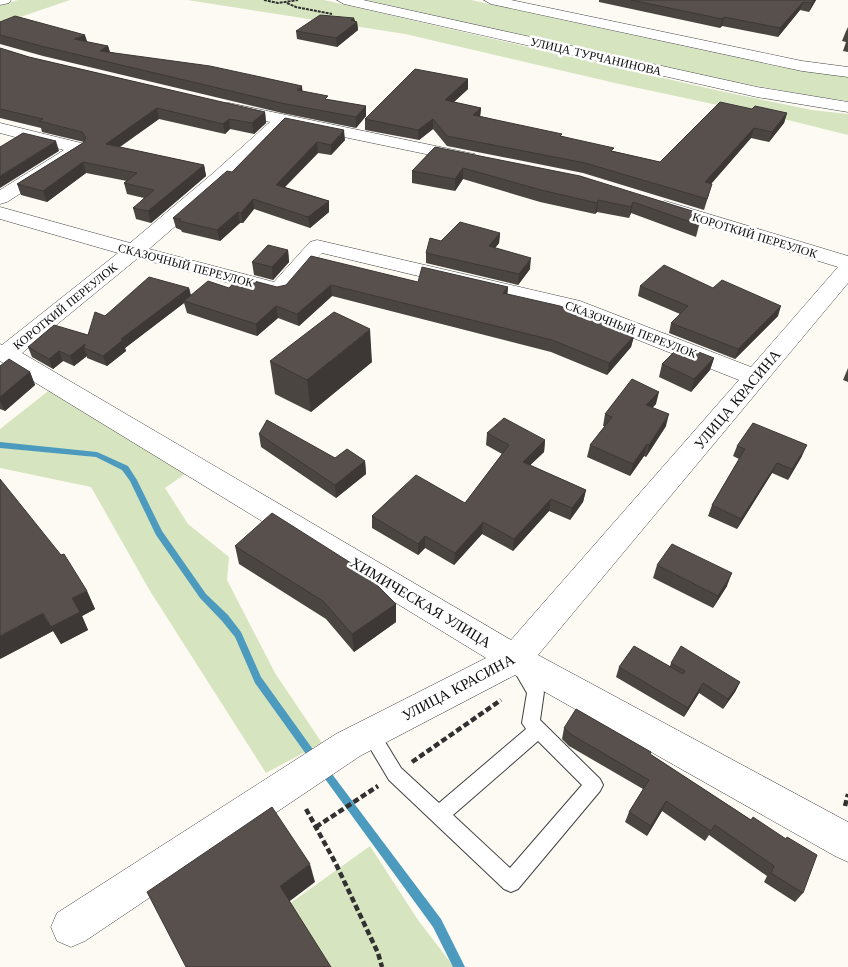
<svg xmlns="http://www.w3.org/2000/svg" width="848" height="967" viewBox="0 0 848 967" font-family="'Libre Baskerville',serif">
  <rect width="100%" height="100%" fill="#fdfaf3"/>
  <g fill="#d6e5bf">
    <polygon points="18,0 70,0 0,24 0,5"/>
    <polygon points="187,0 324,0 720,91 812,110 848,114 848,135 792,121 615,83 405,34"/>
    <polygon points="366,0 471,0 776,66 848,77 848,101 806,95 736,82"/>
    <polygon points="52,388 188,472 165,488 188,524 229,557 227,580 275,673 322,743 266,773 150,591 91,487 0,468 0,429"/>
    <polygon points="370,846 418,920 454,967 328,967 289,904"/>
  </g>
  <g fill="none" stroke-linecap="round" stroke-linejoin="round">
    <g fill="#4c9bbe" fill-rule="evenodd">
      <polygon points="0,442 97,452 128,466 137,480 162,531 206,594 228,615 241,632 261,677 317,755 319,758 317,761 314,763 311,761 255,683 235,637 222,621 200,598 156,535 130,481 122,470 96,457 0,448"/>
      <polygon points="323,764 326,766 441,919 465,967 453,967 433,927 320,772 318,769 320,766"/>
    </g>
    <g stroke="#424242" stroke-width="2">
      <path id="service" d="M 521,662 L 527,664 L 544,692 L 540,720 L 600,779 L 603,785 L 600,791 L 518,889 L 511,892 L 504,889 L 389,780 L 361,733 L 364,727 L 370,725 L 376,727 L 401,768 L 439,803 L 526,729 L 522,723 L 527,693 L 513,669 L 515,664 ZM 538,741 L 582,785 L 510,868 L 453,815 Z"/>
    </g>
    <g stroke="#424242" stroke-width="1">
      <g id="minor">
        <polygon points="0,0 11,0 9,3 0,5"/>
        <path d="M 229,103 L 469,153 L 475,154 L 478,158 L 475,162 L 469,163 L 286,125 L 225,183 L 149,249 L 274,282 L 310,242 L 317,240 L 580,301 L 751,367 L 838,267 L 658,211 L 655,207 L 658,203 L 665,201 L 672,203 L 848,256 L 848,283 L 538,655 L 848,822 L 848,862 L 835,856 L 515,675 L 360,756 L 85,941 L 71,947 L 57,941 L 51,927 L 57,913 L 336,734 L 486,658 L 0,361 L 0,344 L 2,345 L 118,253 L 0,219 L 0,207 L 130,243 L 211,175 L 270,122 L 223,112 L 221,108 L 223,104 ZM 322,253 L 565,311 L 739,380 L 511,640 L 22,353 L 138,258 L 279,297 L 287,295 Z"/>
        <polygon points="0,123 85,144 88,148 85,152 7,202 0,204 0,190 64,150 0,133"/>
      </g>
    </g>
    <g stroke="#424242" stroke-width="1">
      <g id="tertiary">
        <polygon points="337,0 363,0 757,87 848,102 848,112 757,97 344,4"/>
        <polygon points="484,0 511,0 802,61 848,67 848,77 802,71 491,4"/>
      </g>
    </g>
    <g stroke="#313131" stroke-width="2" stroke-dasharray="3 1" stroke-linecap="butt">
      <polyline points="264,0 278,3 298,0"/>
      <polyline points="287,3 296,7 332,14"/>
    </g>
    <g stroke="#313131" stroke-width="4.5" stroke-dasharray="6 3" stroke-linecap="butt">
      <polyline points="412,762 501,700"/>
      <polyline points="845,806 848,794"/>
      <polyline points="306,809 336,864 378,953 382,967"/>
      <polyline points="316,827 378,786"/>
    </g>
    <use href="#service" fill="#fff" fill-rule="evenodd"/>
    <use href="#minor" fill="#fff" fill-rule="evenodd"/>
    <use href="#tertiary" fill="#fff" fill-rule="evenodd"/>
  </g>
  <g fill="#4b4542">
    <polygon points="599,0 816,0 809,12 800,10 778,37 722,26 720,28 599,2"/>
    <polygon points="354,18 355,21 357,22 358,30 337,47 297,39 296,31"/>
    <polygon points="0,22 87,42 108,46 110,52 302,91 329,100 366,106 366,116 356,128 282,113 43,56 0,44"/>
    <polygon points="848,27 848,52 843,51 846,42 842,41 846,31"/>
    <polygon points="0,48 29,57 265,112 266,123 254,134 230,129 225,134 159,119 120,147 204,165 206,176 151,223 136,219 133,208 144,198 127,194 124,183 127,181 86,173 47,202 21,195 17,184 84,142 42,132 41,128 0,118"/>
    <polygon points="468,79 468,89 454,102 481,108 480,116 562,136 613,151 660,162 752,109 787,113 784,123 769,142 751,138 711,184 709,194 704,210 583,173 447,146 433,129 419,140 365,130 365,119"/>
    <polygon points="285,118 345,140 331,155 318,153 285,187 329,201 329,212 310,228 254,209 243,223 240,223 220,241 182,232 181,230 176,228 173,218 232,172"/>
    <polygon points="435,147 702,214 696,237 631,213 629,218 597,212 595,214 540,202 463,179 455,191 412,183 412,171"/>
    <polygon points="500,233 499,243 495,248 530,269 518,285 426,263 426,253 441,241"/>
    <polygon points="288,250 289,262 273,280 254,275 252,262"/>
    <polygon points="418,282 508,287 507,294 634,336 631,347 607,375 551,352 332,296 299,326 278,318 257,336 187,313 184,303 125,348 126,351 107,366 87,358 87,356 74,366 63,361 53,369 32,357 28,347 88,335 105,316 189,288 191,295 229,288 277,287"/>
    <polygon points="640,286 778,316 735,359 669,333 671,323 680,314 638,296"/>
    <polygon points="714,358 710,370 691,392 659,377 662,364"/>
    <polygon points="270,361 372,362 311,412 275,394"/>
    <polygon points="0,366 30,372 35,385 5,411 0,409"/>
    <polygon points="848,368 848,382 843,380"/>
    <polygon points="656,404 652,408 666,426 646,457 644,456 630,476 587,457 590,445 605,426 603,426 605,414"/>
    <polygon points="487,433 545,440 544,452 530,465 586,490 583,502 570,520 549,511 513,551 482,534 454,565 425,548 418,555 372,528 372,516 465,503 502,454 486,445"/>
    <polygon points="259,434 335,458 365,461 366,474 336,498 261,447"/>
    <polygon points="737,446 802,456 788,480 772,473 737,529 708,516 712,505 739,459 733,456"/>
    <polygon points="235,546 396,604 396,622 354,652 326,619 239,564"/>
    <polygon points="657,565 727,586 713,608 653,578"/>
    <polygon points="87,591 95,609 82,616 88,630 61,644 53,631 0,659"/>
    <polygon points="671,663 740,682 735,692 723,709 699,693 684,717 616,677 619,667 670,666"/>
    <polygon points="564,728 650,754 751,820 803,893 795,902 764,882 767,876 709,835 705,841 662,811 647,836 625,822 629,812 643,789 569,746 562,739"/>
  </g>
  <g fill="#3d3836">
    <polygon points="814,0 816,0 809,12 812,3"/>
    <polygon points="803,2 800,10 778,37 780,28"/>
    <polygon points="724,17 722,26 720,28 722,19"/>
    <polygon points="354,18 355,24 357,22 358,30 337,47 336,38 351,20"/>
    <polygon points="85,35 88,44 74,39"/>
    <polygon points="108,46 111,56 100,51"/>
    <polygon points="468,79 468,89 445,110 445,100"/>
    <polygon points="302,86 303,96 297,90"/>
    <polygon points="366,106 366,116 356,128 356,117"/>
    <polygon points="157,108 159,119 109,154 106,144"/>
    <polygon points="481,108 480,118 473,115"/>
    <polygon points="265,112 266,123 254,134 252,123"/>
    <polygon points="787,113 784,123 769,142 772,132"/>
    <polygon points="229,119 230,129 225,134 223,124"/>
    <polygon points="433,119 433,129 419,140 418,130"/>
    <polygon points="754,128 751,138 703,193 705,182"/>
    <polygon points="344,130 345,140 331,155 331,145"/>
    <polygon points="56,141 59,151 0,188 0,176"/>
    <polygon points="317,142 318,153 277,195 276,185"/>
    <polygon points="83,162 86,173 47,202 43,191"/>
    <polygon points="204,165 206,176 151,223 148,211"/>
    <polygon points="463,168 463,179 455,191 455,179"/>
    <polygon points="253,199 254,209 243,223 241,213"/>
    <polygon points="598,200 597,212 595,214 597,203"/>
    <polygon points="329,201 329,212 310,228 308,217"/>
    <polygon points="633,202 631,213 629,218 631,207"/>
    <polygon points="238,212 240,223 220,241 217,230"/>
    <polygon points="500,233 499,243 488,257 489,246"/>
    <polygon points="288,250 289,262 273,280 272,267"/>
    <polygon points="531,258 530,269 518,285 519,274"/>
    <polygon points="331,285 332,296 299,326 297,314"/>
    <polygon points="508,287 507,299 503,293"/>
    <polygon points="189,288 191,298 184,301 184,303 125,348 126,351 107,366 103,356 121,339"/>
    <polygon points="276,306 278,318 257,336 256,324"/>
    <polygon points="781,306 778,316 735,359 738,349"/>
    <polygon points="370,329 372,362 311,412 307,380"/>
    <polygon points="634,336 631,347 607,375 609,363"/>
    <polygon points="85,344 84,348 87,356 74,366 70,356"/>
    <polygon points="59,351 63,361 53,369 49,359"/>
    <polygon points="714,358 710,370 691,392 694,379"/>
    <polygon points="30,372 35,385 5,411 0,401 0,397"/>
    <polygon points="659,392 656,404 643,417 646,405"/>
    <polygon points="669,414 666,426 646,457 649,445"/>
    <polygon points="545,440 544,452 521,474 523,462"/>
    <polygon points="647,444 644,456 630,476 633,464"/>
    <polygon points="807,445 802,456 788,480 792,469"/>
    <polygon points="365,461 366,474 336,498 335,485"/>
    <polygon points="777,463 772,473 737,529 741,519"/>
    <polygon points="586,490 583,502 570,520 572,508"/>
    <polygon points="551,499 549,511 513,551 514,539"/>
    <polygon points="483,522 482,534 454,565 455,553"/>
    <polygon points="425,536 425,548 418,555 418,544"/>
    <polygon points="732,573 727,586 713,608 718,596"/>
    <polygon points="87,591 95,609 82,616 88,630 61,644 51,627 72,598"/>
    <polygon points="396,604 396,622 354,652 352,634"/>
    <polygon points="43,613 53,631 0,659 0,636"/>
    <polygon points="740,682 735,692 723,709 728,699"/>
    <polygon points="703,683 699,693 684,717 688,708"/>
    <polygon points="666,801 662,811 647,836 651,826"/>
    <polygon points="310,864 315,882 286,904 280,886"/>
  </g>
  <g fill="#57504d" stroke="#3d3836">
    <polygon points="631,0 814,0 812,3 803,2 780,28 724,17 722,19"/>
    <polygon points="320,15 354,18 351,20 357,22 336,38 296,31"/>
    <polygon points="15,16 85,35 74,39 108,46 100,51 210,66 302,86 297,90 328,96 325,99 366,106 356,117 281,103 41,46 0,35 0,22"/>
    <polygon points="0,48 29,57 265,112 252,123 229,119 223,124 157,108 106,144 204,165 148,211 133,208 154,190 124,183 137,173 83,162 43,191 17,184 83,143 86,138 82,132 39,121 43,119 0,109"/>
    <polygon points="415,69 468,79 445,100 481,108 473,115 562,134 560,136 614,148 611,151 660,162 720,102 752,109 755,106 787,113 772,132 754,128 705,182 712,184 707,199 585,163 447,136 433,119 418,130 365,119"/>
    <polygon points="285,118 344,130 331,145 317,142 276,185 329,201 308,217 253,199 241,213 238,212 217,230 179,221 181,219 173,218 227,171 232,172"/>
    <polygon points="23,133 56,141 0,176 0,147"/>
    <polygon points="435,147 580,176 702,214 699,225 633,202 631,207 598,200 597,203 541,190 463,168 455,179 412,171"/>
    <polygon points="460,222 500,233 489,246 531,258 519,274 426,253 430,238 441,241"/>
    <polygon points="268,245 288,250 272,267 252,262"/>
    <polygon points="311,256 418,282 422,267 508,287 503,293 560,306 634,336 609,363 552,340 331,285 297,314 276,306 256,324 184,301 208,281 229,288 239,277 277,287 286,285"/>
    <polygon points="664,265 713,288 722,280 781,306 738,349 671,323 688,306 640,286"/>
    <polygon points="149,277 189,288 121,339 123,340 103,356 84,348 85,344 70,356 59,351 49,359 28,347 54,325 88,335 95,312 105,316"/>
    <polygon points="334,312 370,329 307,380 270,361"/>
    <polygon points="681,345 714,358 694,379 662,364"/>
    <polygon points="9,359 30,372 0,397 0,366"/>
    <polygon points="632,379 659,392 646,405 669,414 649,445 647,444 633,464 590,445 612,417 605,414"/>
    <polygon points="504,418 545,440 523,462 586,490 572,508 551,499 514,539 483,522 455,553 425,536 418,544 372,516 416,475 465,503 509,445 487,433"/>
    <polygon points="267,420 335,458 347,449 365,461 335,485 259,434"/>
    <polygon points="753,423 807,445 792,469 777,463 741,519 712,505 745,449 737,446"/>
    <polygon points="0,479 61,555 64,554 87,591 72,598 80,612 51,627 43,613 0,636"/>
    <polygon points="272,513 362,570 396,604 352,634 323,601 235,546"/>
    <polygon points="672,544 732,573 718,596 657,565"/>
    <polygon points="634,646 683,674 685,671 671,663 681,646 740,682 728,699 703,683 688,708 619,667"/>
    <polygon points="576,709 651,752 650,754 751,820 753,817 786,839 787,837 817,855 803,893 771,873 774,866 715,825 711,831 666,801 651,826 629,812 649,780 572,735 564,728"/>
    <polygon points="272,807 310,864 280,886 331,967 186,967 147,892"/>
  </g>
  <g text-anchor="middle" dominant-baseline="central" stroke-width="5" stroke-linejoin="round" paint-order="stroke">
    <g font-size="12" fill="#0f0f0f" stroke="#fff">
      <text transform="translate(596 56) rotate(13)">УЛИЦА ТУРЧАНИНОВА</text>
      <text transform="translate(755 235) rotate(17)">КОРОТКИЙ ПЕРЕУЛОК</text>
      <text transform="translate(186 265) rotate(15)">СКАЗОЧНЫЙ ПЕРЕУЛОК</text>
      <text transform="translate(65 306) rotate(-39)">КОРОТКИЙ ПЕРЕУЛОК</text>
      <text transform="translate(631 329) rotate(21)">СКАЗОЧНЫЙ ПЕРЕУЛОК</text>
    </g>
    <g font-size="15" fill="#0f0f0f" stroke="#fff">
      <text transform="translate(737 399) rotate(-50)">УЛИЦА КРАСИНА</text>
      <text transform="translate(421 602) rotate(31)">ХИМИЧЕСКАЯ УЛИЦА</text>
      <text transform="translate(458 687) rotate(-28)">УЛИЦА КРАСИНА</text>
    </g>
  </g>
</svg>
